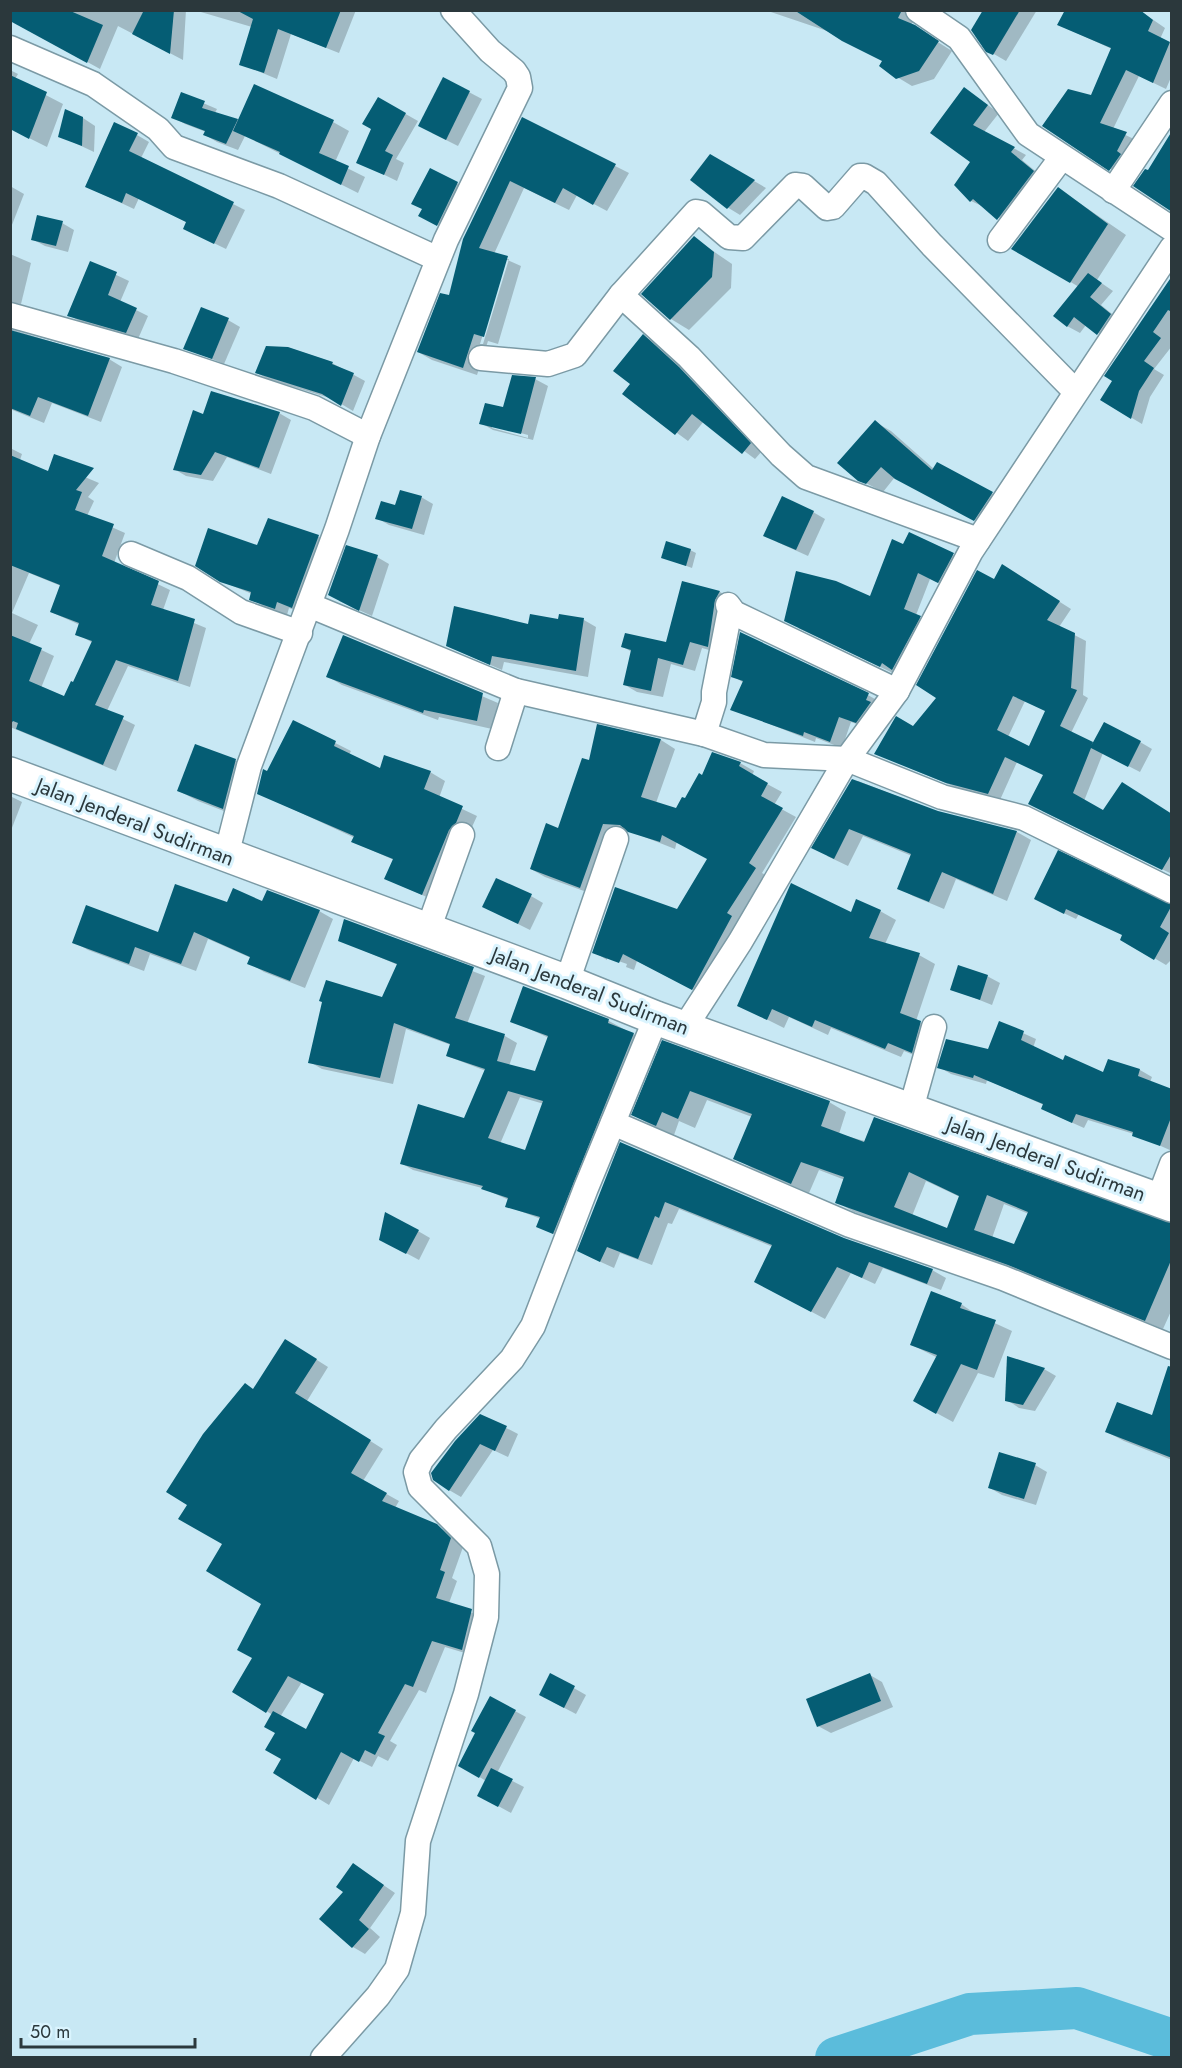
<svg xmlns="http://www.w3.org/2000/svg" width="1182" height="2068" viewBox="0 0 1182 2068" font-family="Jost,sans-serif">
  <rect width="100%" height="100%" fill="#c8e8f4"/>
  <g fill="#0003" fill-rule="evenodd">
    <polygon points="10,10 186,10 183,60 118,26 100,69 10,19"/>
    <polygon points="194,10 356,10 339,53 291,34 277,79 241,64 252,27"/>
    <polygon points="765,10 921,10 911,25 952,51 934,79 912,86 897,77 884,60 833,33"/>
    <polygon points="985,10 1037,10 1006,61 987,50"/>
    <polygon points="1062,10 1139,10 1165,28 1160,39 1172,44 1172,75 1166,89 1139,76 1113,129 1138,141 1122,176 1044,126 1092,97 1112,49 1059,25 1066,12"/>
    <polygon points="10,70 18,74 15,79 63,104 47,147 17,132"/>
    <polygon points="444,79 482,99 458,146 432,133"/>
    <polygon points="965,89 999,113 984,132 1026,155 1022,160 1045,179 1010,225 984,207 971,201 956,184 972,161"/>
    <polygon points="182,94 217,109 215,113 238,120 333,122 349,131 335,162 365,177 358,193 245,136 238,150 217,142 205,135 206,132 185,124 173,117"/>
    <polygon points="379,99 418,121 396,159 404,163 397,181 358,162 373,129"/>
    <polygon points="83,118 95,126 94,152 60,136"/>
    <path d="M 522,119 L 629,173 L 607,211 L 577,195 L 569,210 L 524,188 L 494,254 L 521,266 L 498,344 L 488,341 L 477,375 L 432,360 L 418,352 L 450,297 ZM 506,259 L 509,259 L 483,344 L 480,344 Z"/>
    <polygon points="137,135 149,142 141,158 245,210 226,249 185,229 188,223 139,198 134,209 87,187"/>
    <polygon points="711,156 766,188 740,215 727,207"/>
    <polygon points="431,170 470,190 450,231 432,222 424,209"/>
    <polygon points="10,186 24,194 10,230"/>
    <polygon points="1059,189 1126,235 1097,280 1113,291 1101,305 1122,322 1110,341 1086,325 1080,333 1067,326 1079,287 1014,248"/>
    <polygon points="62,223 74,230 68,252 45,246 32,239"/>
    <polygon points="694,238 732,264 731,288 689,330 671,319"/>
    <polygon points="10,254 31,263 21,304 10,302"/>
    <polygon points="91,263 129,281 120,302 148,316 138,339 81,322 69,315"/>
    <polygon points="1172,288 1172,346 1154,369 1164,375 1150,397 1142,424 1102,400"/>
    <polygon points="228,320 240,327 224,364 185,348"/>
    <polygon points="10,329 109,359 122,367 101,422 52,403 44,423 10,409"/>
    <polygon points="644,336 656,343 691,376 762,451 755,459 704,421 688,441 624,394 632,384"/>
    <polygon points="332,363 365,381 353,411 333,399 268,379 257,373"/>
    <path d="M 535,379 L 548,386 L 533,440 L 493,430 L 481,423 L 504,409 ZM 492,425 L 528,435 L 528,438 L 492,428 Z"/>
    <polygon points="279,413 291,420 271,474 227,457 213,481 186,476 174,469 204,416"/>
    <polygon points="875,422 891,431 934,469 937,464 1008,502 990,528 895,477 883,492 858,479"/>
    <path d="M 10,448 L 22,454 L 20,460 L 49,473 L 52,463 L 99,483 L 88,497 L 94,501 L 87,516 L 125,533 L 114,563 L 170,590 L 163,610 L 206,628 L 190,687 L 128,666 L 107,711 L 135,725 L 116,771 L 10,727 ZM 29,573 L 61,586 L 51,612 L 80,625 L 77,634 L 93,643 L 74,684 L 64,698 L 41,688 L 54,656 L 29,644 L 38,625 L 12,613 Z"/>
    <polygon points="421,497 433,504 424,535 389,525 377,518"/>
    <polygon points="813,512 825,519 808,556 777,542"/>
    <polygon points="269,520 319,537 331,544 305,614 289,608 287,615 263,606 251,599 252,594 221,581 258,547"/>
    <polygon points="904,546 953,555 965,562 951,589 930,579 916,615 932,624 905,675 894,669 893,673 798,628 871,598"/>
    <polygon points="690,550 696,553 692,568 662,557"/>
    <polygon points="377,557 389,564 372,616 339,601"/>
    <path d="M 1003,566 L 1071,609 L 1059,627 L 1086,641 L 1083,695 L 1088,698 L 1071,733 L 1094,744 L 1140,742 L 1152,749 L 1140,772 L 1103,753 L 1084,801 L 1104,812 L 1172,814 L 1172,874 L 1042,811 L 1045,775 L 1017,762 L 1000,800 L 960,789 L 876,754 L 913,728 L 938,698 ZM 1025,701 L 1047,711 L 1029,747 L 1008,737 Z"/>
    <polygon points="683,582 720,592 732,599 720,653 702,648 695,671 671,664 663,697 637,692 625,685 632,652 623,647 667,644"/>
    <polygon points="560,616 584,620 596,627 588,677 504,662 502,670 447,646 560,621"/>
    <polygon points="344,637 498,703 492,729 439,717 438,720 342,685 327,676"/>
    <polygon points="733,676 868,695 880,702 868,728 851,722 842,748 816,738 815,742 732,709 744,683"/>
    <polygon points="294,722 351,751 349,755 381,770 430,772 445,781 439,798 477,816 438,902 386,879 394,860 353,842 355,838 258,793"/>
    <polygon points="598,726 661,740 675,749 656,803 677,810 703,777 740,763 754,771 752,776 782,792 774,805 796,817 762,873 769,877 707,997 637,961 634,970 626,967 627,964 607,957 607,960 594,952 677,911 709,859 677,841 675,849 632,832 617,831 595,895 545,877 531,869 559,830 590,762"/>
    <polygon points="196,746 236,761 254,771 242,818 198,801 179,791"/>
    <polygon points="858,781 938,812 1017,832 1031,840 1007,901 956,879 944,909 913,896 899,888 912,856 863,836 848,866 827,856"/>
    <polygon points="10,796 22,802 10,833"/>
    <polygon points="531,896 543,903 530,930 484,907"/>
    <polygon points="263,903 319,911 333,919 305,988 264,972 249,963 251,958 208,939 196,971 150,954 144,971 88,950 74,942 159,934"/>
    <polygon points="1047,905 1172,905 1172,959 1166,965 1122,939 1124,935 1079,914 1076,919"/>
    <polygon points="880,911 896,920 885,944 919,955 935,964 916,1021 937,1032 928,1061 904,1051 901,1057 831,1028 828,1035 789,1017 784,1028 738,1005"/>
    <path d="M 345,921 L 485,976 L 467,1024 L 505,1036 L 517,1043 L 509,1066 L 536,1073 L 549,1038 L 512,1021 L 524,988 L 609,1021 L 646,1041 L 565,1240 L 538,1226 L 541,1219 L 507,1206 L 509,1200 L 482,1188 L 413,1170 L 401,1163 L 465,1120 L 486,1071 L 447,1056 L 451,1045 L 406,1029 L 393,1084 L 322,1069 L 310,1062 L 383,999 L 398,965 L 339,940 ZM 520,1097 L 544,1104 L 526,1151 L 500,1144 Z"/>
    <polygon points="987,976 1000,983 992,1005 952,989"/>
    <polygon points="1000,1023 1036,1039 1033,1048 1063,1062 1104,1074 1109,1060 1140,1070 1152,1077 1150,1082 1172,1090 1172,1151 1134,1134 1088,1120 1084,1128 1055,1115 1042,1108 1044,1105 987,1080 986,1084 951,1074 939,1067 989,1051"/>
    <path d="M 663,1042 L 829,1102 L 846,1112 L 839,1134 L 1172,1225 L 1172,1309 L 1163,1329 L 1027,1274 L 854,1212 L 837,1202 L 845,1180 L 819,1170 L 809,1193 L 752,1168 L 735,1158 L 752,1117 L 707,1100 L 695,1128 L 679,1121 L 674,1135 L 651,1125 L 633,1115 ZM 926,1181 L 960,1197 L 948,1230 L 912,1216 ZM 1004,1204 L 1029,1214 L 1015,1246 L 992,1238 Z"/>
    <polygon points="621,1144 844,1239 932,1270 946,1278 941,1290 883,1268 875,1284 851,1273 825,1319 769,1289 773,1247 679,1209 672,1224 668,1223 652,1265 620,1253 614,1268 592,1258 579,1251"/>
    <polygon points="418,1231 430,1238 419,1260 393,1246"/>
    <polygon points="961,1304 977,1315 1012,1331 994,1378 978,1373 953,1422 931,1410 938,1358 912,1345"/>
    <path d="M 298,1348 L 328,1367 L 307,1401 L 383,1449 L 363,1481 L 399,1501 L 395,1508 L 436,1526 L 450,1533 L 463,1547 L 452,1578 L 457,1581 L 449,1603 L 484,1618 L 475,1656 L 445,1647 L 426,1693 L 419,1690 L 390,1741 L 397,1745 L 388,1761 L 378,1756 L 372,1767 L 354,1758 L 329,1805 L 275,1772 L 283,1758 L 273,1715 L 234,1692 L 254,1658 L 263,1603 L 224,1544 L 254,1390 ZM 302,1682 L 326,1694 L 307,1731 L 280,1717 Z"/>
    <polygon points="1044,1369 1056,1376 1035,1411 1019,1408 1007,1400"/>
    <polygon points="1172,1369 1172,1460 1124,1441 1107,1432 1153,1417"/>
    <polygon points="481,1415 518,1434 508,1457 493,1450 461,1497 449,1490"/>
    <polygon points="1035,1465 1047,1472 1036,1505 1002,1495 990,1488"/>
    <polygon points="551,1675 586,1695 576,1714 553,1702"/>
    <polygon points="870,1675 882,1682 893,1707 831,1733 818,1726"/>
    <polygon points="491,1698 526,1717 497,1773 524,1787 511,1813 491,1802 486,1781 460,1765 477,1733"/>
    <polygon points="354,1865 395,1893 370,1928 380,1937 365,1954 353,1947 346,1892"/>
  </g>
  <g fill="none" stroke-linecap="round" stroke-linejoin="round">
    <polyline stroke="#5bbcdb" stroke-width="42" points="836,2058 970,2014 1077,2008 1172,2040"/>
  </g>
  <g fill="#055d74" fill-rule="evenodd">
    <polygon points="10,10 68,10 103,25 87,63 10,21"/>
    <polygon points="144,10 174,10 170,54 132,34"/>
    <polygon points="236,10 341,10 326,48 278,29 264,73 239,65 253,19"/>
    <polygon points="794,10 902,10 898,18 915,25 939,41 919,71 896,79 879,66 882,61 842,41"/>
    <polygon points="983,10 1020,10 993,55 986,52 971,30"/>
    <polygon points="1065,10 1140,10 1153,20 1148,31 1170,42 1153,83 1126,70 1100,123 1127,132 1117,151 1121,154 1109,171 1042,126 1068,89 1091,95 1111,48 1057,25"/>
    <polygon points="10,75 47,92 29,139 10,129"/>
    <polygon points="443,77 470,91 446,140 418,126"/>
    <polygon points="254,84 334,120 319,153 349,166 341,185 279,154 280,152 233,131"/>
    <polygon points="964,87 988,105 973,125 1015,147 1011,152 1034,171 997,220 973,199 970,202 954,185 970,162 930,133"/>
    <polygon points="181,92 205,101 202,108 238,119 226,144 203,135 205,131 171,118"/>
    <polygon points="378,97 406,113 385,151 393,155 384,175 356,163 371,129 362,124"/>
    <polygon points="65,109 83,117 82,146 58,137"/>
    <polygon points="522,117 616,164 593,205 563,188 555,203 510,181 479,248 508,256 484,337 474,334 463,368 417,352 440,293 449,295 463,239"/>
    <polygon points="114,122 138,133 129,151 234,202 214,244 183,229 186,222 126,193 122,203 85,187"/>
    <polygon points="1172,131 1172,212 1133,186 1145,169 1148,170"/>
    <polygon points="710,154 755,180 727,209 690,180"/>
    <polygon points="430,168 458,182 437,226 418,216 422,209 411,204"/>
    <polygon points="1058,187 1108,224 1070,283 1011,249"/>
    <polygon points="37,215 63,221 56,246 31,240"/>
    <polygon points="694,236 714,252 712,277 670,320 641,294"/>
    <polygon points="90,261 117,272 108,295 137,308 126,333 67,316"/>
    <polygon points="1088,273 1102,283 1090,297 1111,314 1097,335 1074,317 1067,327 1053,316"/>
    <polygon points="1172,276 1172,312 1168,310 1153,332 1161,338 1144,361 1154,368 1139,391 1131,419 1100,400 1112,381 1104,376"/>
    <polygon points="201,307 229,318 212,359 183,349"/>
    <polygon points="10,330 110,358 88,416 38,397 30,416 10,408"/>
    <polygon points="643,334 679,367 751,443 742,454 692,414 675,435 622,394 630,384 613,371"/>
    <polygon points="266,346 288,347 333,362 332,364 354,373 341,406 322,394 255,373"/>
    <polygon points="512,375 536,377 521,434 479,424 485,403 503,407"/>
    <polygon points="211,391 280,412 259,468 215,452 201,475 173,470 193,410 203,414"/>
    <polygon points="875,420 932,470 937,462 993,492 974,521 895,479 881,467 866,484 858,481 837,463"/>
    <polygon points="54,454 94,468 76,490 82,492 75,510 114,524 102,556 159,581 151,605 195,619 178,681 116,660 95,705 124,716 103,765 16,729 18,723 13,721 10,725 10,635 42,648 29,681 64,696 71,681 73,682 92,641 75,635 79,623 50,612 60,585 10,565 10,455 48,471"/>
    <polygon points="400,490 422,496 412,529 375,519 381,501 395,505"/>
    <polygon points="782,496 814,511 796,550 763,536"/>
    <polygon points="268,518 319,535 292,608 277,602 275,609 249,600 251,592 220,582 195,566 208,528 257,545"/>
    <polygon points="909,532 954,553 938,583 918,573 904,609 921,616 892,670 882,663 880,667 784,621 796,571 836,581 870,596 892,539 903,544"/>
    <polygon points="666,541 691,549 686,566 661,558"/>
    <polygon points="346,545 378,555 359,611 328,595"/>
    <path d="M 1002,564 L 1060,601 L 1047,620 L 1075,633 L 1071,688 L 1077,690 L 1060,726 L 1093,742 L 1091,746 L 1104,722 L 1141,741 L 1128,767 L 1091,748 L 1073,793 L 1103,810 L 1122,782 L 1172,814 L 1172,853 L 1162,870 L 1028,804 L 1043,775 L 1005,757 L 988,794 L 946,783 L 874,754 L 896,716 L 913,726 L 936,698 L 916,685 L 977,570 L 994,579 ZM 1013,696 L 1045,711 L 1029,746 L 997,730 Z"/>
    <polygon points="682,581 720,591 715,600 708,647 690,642 683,665 658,658 651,691 623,685 631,650 621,647 625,633 666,642"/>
    <polygon points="454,606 528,624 530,614 558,619 559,614 584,618 576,671 492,656 490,665 446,646"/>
    <polygon points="740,632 869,693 866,700 871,702 856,723 839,717 830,742 804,732 803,736 730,710 743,681 731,677"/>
    <polygon points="343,635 483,693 477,721 424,710 423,713 326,677"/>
    <polygon points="293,720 336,741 334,746 380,768 384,755 431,771 424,789 463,806 456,823 449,830 422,895 384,879 393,859 351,842 354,836 257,794 263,769 267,771"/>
    <polygon points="597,724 661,739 641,797 676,808 682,797 685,798 699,773 702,775 712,752 741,762 739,766 768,783 761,796 783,808 749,863 756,868 727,913 732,916 692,990 623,954 619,963 592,953 615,887 677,909 707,859 662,835 660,842 628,832 620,825 603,824 580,888 530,869 546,823 558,828 582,758 589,760"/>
    <polygon points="195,744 236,759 223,809 177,791"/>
    <polygon points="852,779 938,811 1017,831 993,894 942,872 929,902 897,889 911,854 849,829 834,859 811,848"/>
    <polygon points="1058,850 1172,905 1160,927 1169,933 1154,960 1120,940 1122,935 1066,909 1064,914 1034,899"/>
    <polygon points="496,878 532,894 518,924 482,907"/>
    <polygon points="791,883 851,912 856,899 881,910 869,938 920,953 900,1013 921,1021 912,1053 888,1043 885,1049 815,1020 812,1027 772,1009 767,1020 737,1006"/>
    <polygon points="175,884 227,902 233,888 262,901 267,890 320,910 290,981 247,964 250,957 194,932 181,964 135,947 129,964 72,943 86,905 158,932"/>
    <path d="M 344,919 L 474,967 L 455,1018 L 505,1034 L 497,1061 L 535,1071 L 548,1036 L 510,1022 L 523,986 L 609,1019 L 608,1023 L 634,1033 L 553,1234 L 536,1227 L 540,1217 L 505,1207 L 508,1198 L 481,1189 L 483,1186 L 400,1164 L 418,1104 L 464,1118 L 485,1069 L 446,1056 L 450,1044 L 394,1023 L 380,1078 L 308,1063 L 322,1002 L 319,1001 L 326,980 L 382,997 L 397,964 L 338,941 ZM 508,1091 L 543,1101 L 525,1150 L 488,1138 Z"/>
    <polygon points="958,965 988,975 980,1000 950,990"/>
    <polygon points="999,1021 1024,1031 1021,1040 1063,1060 1065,1055 1103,1072 1108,1059 1140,1069 1138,1076 1172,1089 1172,1115 1160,1146 1132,1136 1133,1132 1076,1114 1072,1123 1041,1109 1043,1104 974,1075 973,1078 937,1068 946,1039 988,1049"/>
    <path d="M 662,1040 L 830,1101 L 821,1126 L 864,1142 L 874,1117 L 1172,1223 L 1172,1258 L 1145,1321 L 1008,1265 L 835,1203 L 844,1177 L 801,1162 L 791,1184 L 733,1159 L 752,1114 L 690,1091 L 678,1119 L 662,1112 L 656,1126 L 631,1115 ZM 909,1172 L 959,1196 L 947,1228 L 894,1207 ZM 987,1195 L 1028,1212 L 1014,1244 L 974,1230 Z"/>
    <polygon points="620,1142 844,1238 933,1269 927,1284 869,1262 862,1278 837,1267 811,1312 754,1282 772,1245 665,1202 659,1218 655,1216 638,1259 607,1247 600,1262 577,1251"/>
    <polygon points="385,1212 419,1230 406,1254 379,1240"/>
    <polygon points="931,1291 962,1303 960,1308 996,1320 977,1370 961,1364 936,1414 913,1401 937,1355 910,1345"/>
    <polygon points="285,1339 317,1359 295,1393 371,1440 351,1473 387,1493 382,1501 437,1524 451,1538 440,1570 445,1572 436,1598 472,1609 462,1650 432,1641 413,1687 405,1684 378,1733 385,1736 375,1755 365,1750 359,1762 341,1752 316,1800 273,1773 281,1759 265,1750 275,1733 264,1727 273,1711 306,1729 324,1694 288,1676 266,1713 232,1692 252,1658 237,1650 261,1604 206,1571 222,1544 178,1519 187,1505 166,1492 203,1434 245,1383 253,1389"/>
    <polygon points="1007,1356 1045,1368 1023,1405 1005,1401"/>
    <polygon points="1168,1366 1172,1367 1172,1458 1105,1432 1117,1402 1152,1415"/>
    <polygon points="480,1414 507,1426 495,1451 480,1444 449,1491 433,1480 431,1473 455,1441"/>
    <polygon points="999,1452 1036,1463 1024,1499 988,1488"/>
    <polygon points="550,1673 575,1686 564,1708 539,1695"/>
    <polygon points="870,1673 881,1701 817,1727 806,1699"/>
    <polygon points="490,1696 516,1710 479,1778 458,1766 475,1733 471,1731"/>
    <polygon points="491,1768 513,1779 498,1807 477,1796"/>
    <polygon points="353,1863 384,1885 359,1920 369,1929 352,1948 319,1919 343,1892 336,1887"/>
  </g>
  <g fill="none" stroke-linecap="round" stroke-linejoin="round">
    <g stroke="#7b9aa5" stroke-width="27">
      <g id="minor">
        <polyline points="918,10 959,38 1028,134 1172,229"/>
        <polyline points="10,48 93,84 158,129 174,147 279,186 438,259"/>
        <polyline points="1113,191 1172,103"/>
        <polyline points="1000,240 1062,157"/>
        <polyline points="621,295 689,357 781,455 806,477 978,540"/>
        <polyline points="10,315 174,361 314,408 368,436"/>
        <polyline points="481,358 548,364 575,355 621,295 696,212 701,213 729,237 743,238 795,185 803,186 827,208 833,207 860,176 864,176 876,183 932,245 1075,391"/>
        <polyline points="131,554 188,578 241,612 300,633"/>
        <polyline points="309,605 516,691 704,734 764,755 847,759 942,797 1024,818 1172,891"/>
        <polyline points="728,605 734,613 897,691"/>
        <polyline points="704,734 714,702 714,692 730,610"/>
        <polyline points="498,748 516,691"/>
        <polyline points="226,856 249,766 337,529 368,436 446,240 520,88 518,77 514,71 490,51 453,10"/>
        <polyline points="428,930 462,835"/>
        <polyline points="567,982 616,839"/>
        <polyline points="685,1027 740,942 847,759 897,691 971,551 1172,248"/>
        <polyline points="911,1109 934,1027"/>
        <polyline points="613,1123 850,1225 1003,1278 1172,1347"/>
        <polyline points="1158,1201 1172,1164"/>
        <polyline points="323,2058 378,1996 397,1969 413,1913 418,1841 466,1694 486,1617 487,1574 479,1546 420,1487 416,1472 421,1460 446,1429 512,1359 533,1326 586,1188 656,1018"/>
      </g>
    </g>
    <g stroke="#7b9aa5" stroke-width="36">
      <polyline id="secondary" points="10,774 567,982 656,1018 1172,1205"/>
    </g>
    <use href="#minor" stroke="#fff" stroke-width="24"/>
    <use href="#secondary" stroke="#fff" stroke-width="33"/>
  </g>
  <g text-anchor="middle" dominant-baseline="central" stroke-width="6" stroke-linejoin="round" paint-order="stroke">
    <g font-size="21" fill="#2b383c" stroke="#daf4fe">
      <text transform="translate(135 822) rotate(21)">Jalan Jenderal Sudirman</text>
      <text transform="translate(590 991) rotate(21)">Jalan Jenderal Sudirman</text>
      <text transform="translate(1046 1159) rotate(20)">Jalan Jenderal Sudirman</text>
    </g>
  </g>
  <rect width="1182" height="2068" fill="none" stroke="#2b383c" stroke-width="24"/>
  <path d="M21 2038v9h174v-9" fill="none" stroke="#2b383c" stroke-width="3"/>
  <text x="30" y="2038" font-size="18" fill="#2b383c" stroke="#daf4fe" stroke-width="4.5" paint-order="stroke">50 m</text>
</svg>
